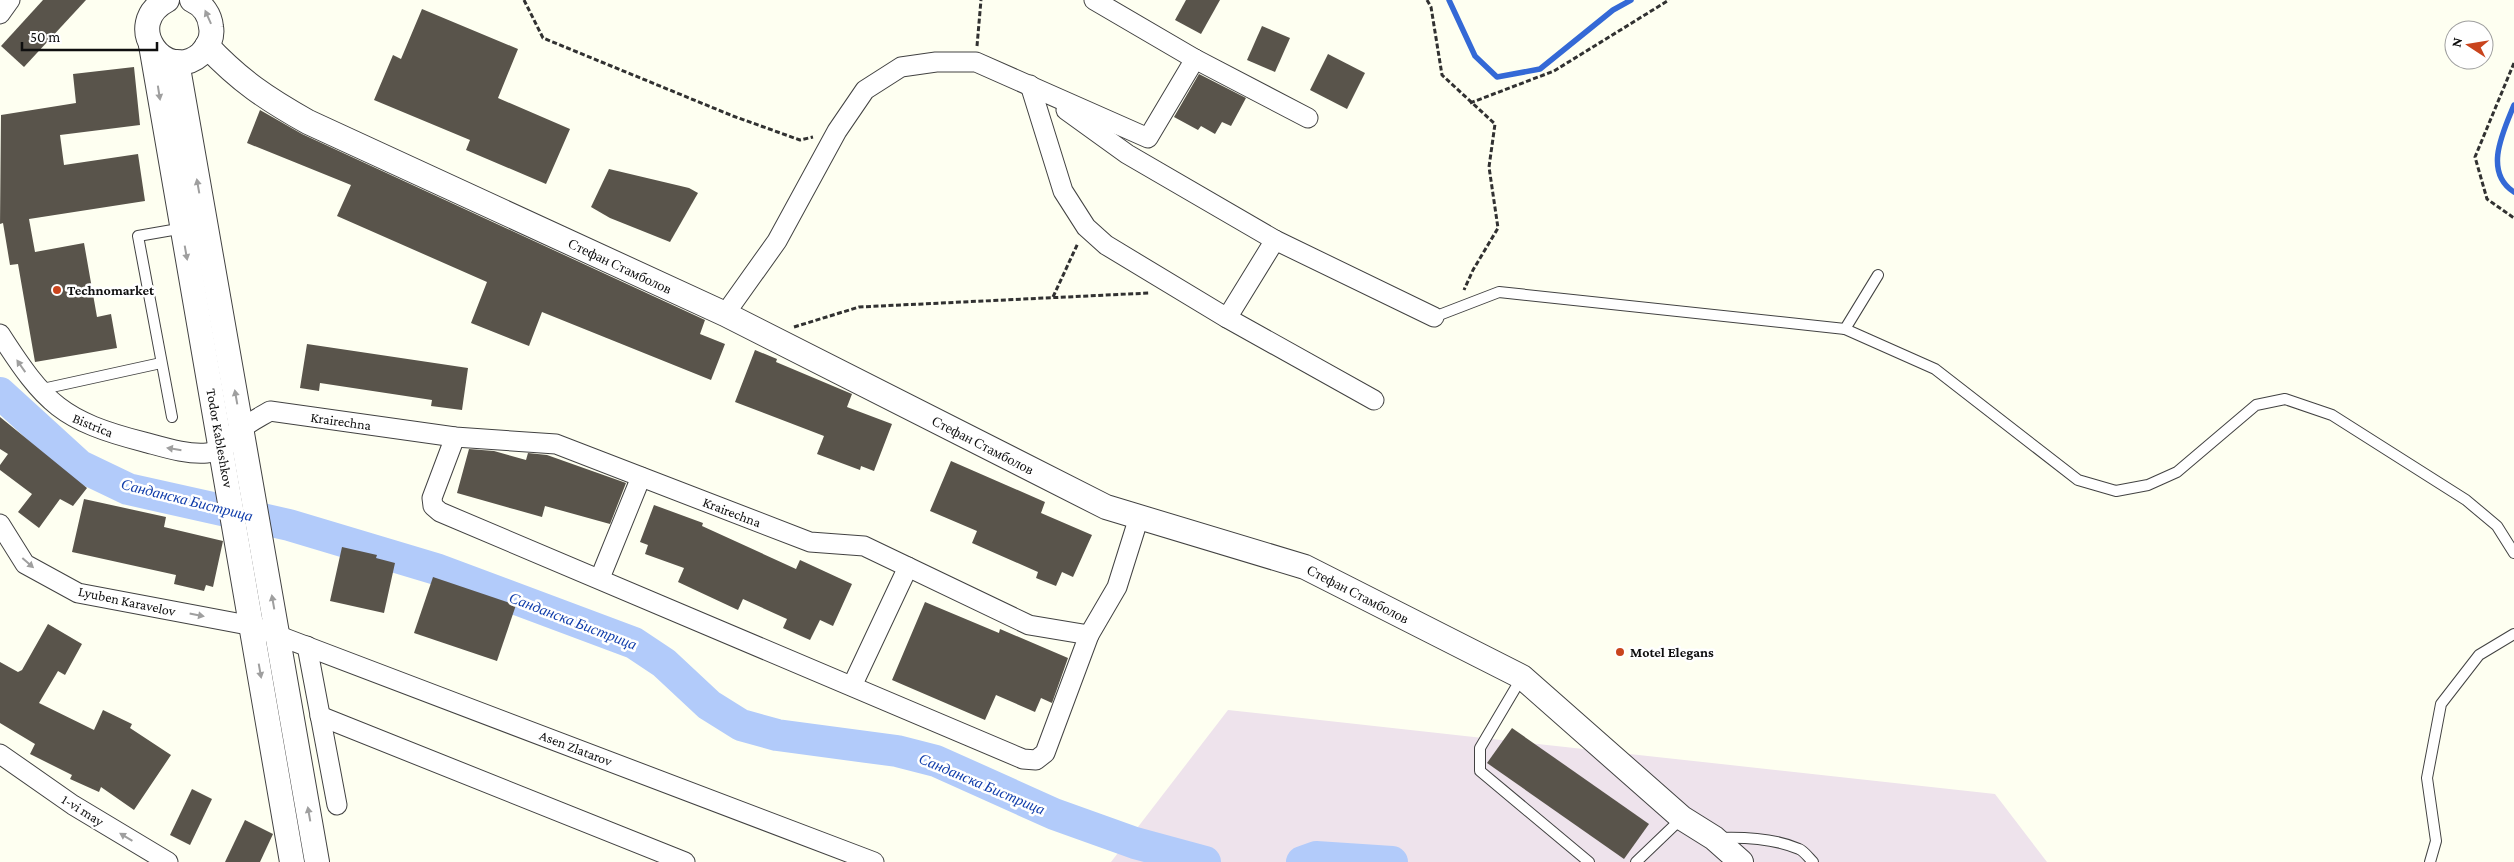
<svg xmlns="http://www.w3.org/2000/svg" width="2514" height="862" viewBox="0 0 2514 862" font-family="'Crimson Pro',serif">
  <rect width="100%" height="100%" fill="#fefff1"/>
  <polygon fill="#eee3ec" points="1228,710 1995,794 2047,862 1111,862"/>
  <g fill="none" stroke-linecap="round" stroke-linejoin="round">
    <g stroke="#3469d6" stroke-width="5.5">
      <polyline points="1449,0 1475,56 1497,77 1540,69 1613,10 1631,0"/>
      <path d="M 2514,105 C 2503,132 2483,172 2514,192"/>
    </g>
    <g stroke="#b2cbfa" stroke-width="32">
      <polyline points="0,393 80,466 128,489 289,525 436,569 634,643 664,663 709,705 741,725 777,735 897,751 936,761 1054,814 1135,843 1205,862"/>
      <polyline points="1302,862 1316,857 1392,862"/>
    </g>
  </g>
  <g fill="#59544b">
    <polygon points="43,0 86,0 24,67 1,46"/>
    <polygon points="1186,0 1220,0 1201,34 1175,20"/>
    <polygon points="422,9 518,49 498,98 570,129 546,184 466,150 470,140 374,100 393,55 401,59"/>
    <polygon points="1262,26 1290,38 1275,72 1247,60"/>
    <polygon points="1328,54 1365,73 1347,109 1310,90"/>
    <polygon points="134,67 140,125 60,135 64,165 138,154 145,201 29,219 35,252 84,243 97,317 111,314 117,348 35,362 18,264 10,265 3,223 0,224 1,115 76,103 73,74"/>
    <polygon points="1199,74 1246,98 1231,126 1222,122 1215,134 1201,126 1198,130 1174,117"/>
    <polygon points="260,110 302,134 705,320 700,334 725,344 711,380 542,312 529,346 471,323 487,282 337,216 351,185 247,143"/>
    <polygon points="609,169 689,188 698,193 670,242 610,218 591,207"/>
    <polygon points="307,344 468,368 462,410 431,406 432,400 320,383 319,391 300,388"/>
    <polygon points="755,350 777,359 776,362 852,394 847,407 892,424 874,471 861,466 860,470 817,454 824,436 735,402"/>
    <polygon points="0,417 87,488 73,506 60,499 39,528 18,512 32,494 0,470 0,465 8,454 0,449"/>
    <polygon points="469,449 494,451 526,460 528,453 547,455 626,483 610,524 545,506 542,517 457,493"/>
    <polygon points="951,461 1045,502 1041,513 1092,535 1073,577 1062,572 1056,586 1036,578 1038,572 972,543 977,531 930,511"/>
    <polygon points="84,499 166,517 164,527 223,541 213,587 206,585 204,591 174,584 176,575 72,552"/>
    <polygon points="654,505 703,523 702,526 796,569 800,560 852,584 833,626 820,620 810,640 783,628 787,619 743,599 738,610 678,582 684,568 645,554 648,545 640,542"/>
    <polygon points="342,547 377,555 376,558 395,563 384,613 330,601"/>
    <polygon points="433,577 516,605 497,661 414,633"/>
    <polygon points="925,602 999,633 1000,629 1068,658 1052,703 1041,698 1035,712 996,695 985,720 892,680"/>
    <polygon points="48,624 82,644 65,675 58,671 39,703 94,730 103,710 132,724 130,728 171,755 134,810 101,787 99,792 70,779 72,775 30,754 35,744 0,723 0,662 18,672 22,670"/>
    <polygon points="1512,728 1649,824 1624,859 1487,763"/>
    <polygon points="192,789 212,799 190,845 170,835"/>
    <polygon points="245,820 273,834 260,862 225,862"/>
  </g>
  <g fill="none" stroke-linecap="round" stroke-linejoin="round">
    <g stroke="#424242" stroke-width="12">
      <g id="service">
        <polyline points="1434,317 1499,292 1845,329 1878,275"/>
        <polyline points="1845,329 1935,369 2078,480 2116,491 2148,485 2177,472 2256,405 2285,399 2332,415 2466,500 2497,526 2514,553"/>
        <polyline points="38,390 161,363"/>
        <polyline points="172,417 138,236 184,228"/>
        <polyline points="1522,677 1480,748 1480,771 1589,862"/>
        <path d="M 1718,838 C 1744,837 1774,838 1799,849 C 1804,851 1809,858 1813,862"/>
        <polyline points="1636,862 1682,818"/>
        <polyline points="2430,862 2436,841 2427,778 2441,704 2479,655 2514,634"/>
      </g>
    </g>
    <g stroke="#424242" stroke-width="21">
      <g id="minor">
        <polyline points="0,14 10,0"/>
        <polyline points="1195,59 1308,118"/>
        <polyline points="1030,85 1063,191 1086,227 1106,245 1227,318 1374,400"/>
        <polyline points="1066,110 1127,154 1275,240"/>
        <polyline points="725,314 777,241 837,131 865,90 901,67 936,62 976,62 1148,138 1195,59 1094,0"/>
        <polyline points="1227,318 1275,240 1434,317"/>
        <path d="M 0,334 C 45,404 62,421 144,442 C 163,447 187,455 207,453 C 222,452 231,438 241,429 C 250,422 260,417 270,411 L 455,437 L 556,444 L 810,542 L 864,546 L 1029,625 L 1089,635 L 1117,587 L 1139,517"/>
        <polyline points="455,437 432,498 433,506 440,512 1023,759 1036,760 1045,753 1089,635"/>
        <polyline points="0,524 25,564 78,593 253,626 874,862"/>
        <polyline points="600,578 641,477"/>
        <polyline points="307,646 337,805"/>
        <polyline points="852,686 908,567"/>
        <polyline points="320,716 685,862"/>
        <polyline points="0,754 73,805 168,862"/>
      </g>
    </g>
    <g stroke="#424242" stroke-width="26">
      <g id="tertiary">
        <path d="M 167,0 C 121,24 165,85 201,54 C 208,47 213,37 211,27 C 210,15 203,5 192,0"/>
        <polyline points="151,45 292,862"/>
        <path d="M 207,46 C 240,81 267,99 308,122 L 725,314 L 1106,507 L 1305,567 L 1522,677 L 1682,818 L 1714,838 L 1741,862"/>
        <polyline points="177,62 317,862"/>
      </g>
    </g>
    <g stroke="#313131" stroke-width="3" stroke-dasharray="5 2.5" stroke-linecap="butt">
      <polyline points="524,0 543,38 733,116 800,140 813,137"/>
      <polyline points="1427,0 1431,7 1442,75 1495,124 1489,167 1498,228 1473,270 1464,290"/>
      <polyline points="977,46 981,0"/>
      <polyline points="2514,63 2475,157 2487,199 2514,218"/>
      <polyline points="1470,103 1554,71 1669,0"/>
      <polyline points="1053,297 1078,243"/>
      <polyline points="794,327 859,307 1149,293"/>
    </g>
    <use href="#service" stroke="#fff" stroke-width="10"/>
    <use href="#minor" stroke="#fff" stroke-width="19"/>
    <use href="#tertiary" stroke="#fff" stroke-width="24"/>
  </g>
  <defs><path id="oneway-solid" d="M-6-.8H1V-3.2L6.5 0L1 3.2V.8H-6Z" transform="scale(1.25)"/></defs>
  <g fill="#9f9f9f">
    <use href="#oneway-solid" transform="translate(208 17) rotate(-114)"/>
    <use href="#oneway-solid" transform="translate(159 93) rotate(81)"/>
    <use href="#oneway-solid" transform="translate(198 186) rotate(-100)"/>
    <use href="#oneway-solid" transform="translate(186 253) rotate(80)"/>
    <use href="#oneway-solid" transform="translate(21 366) rotate(-125)"/>
    <use href="#oneway-solid" transform="translate(236 397) rotate(-100)"/>
    <use href="#oneway-solid" transform="translate(174 449) rotate(-171)"/>
    <use href="#oneway-solid" transform="translate(28 563) rotate(41)"/>
    <use href="#oneway-solid" transform="translate(273 602) rotate(-100)"/>
    <use href="#oneway-solid" transform="translate(197 615) rotate(11)"/>
    <use href="#oneway-solid" transform="translate(260 671) rotate(80)"/>
    <use href="#oneway-solid" transform="translate(309 814) rotate(-100)"/>
    <use href="#oneway-solid" transform="translate(126 837) rotate(-149)"/>
  </g>
  <g fill="#c9441d" stroke="#fff" stroke-width="2">
    <circle cx="57" cy="290" r="5"/>
    <circle cx="1620" cy="652" r="5"/>
  </g>
  <g text-anchor="middle" dominant-baseline="central" stroke-width="5" stroke-linejoin="round" paint-order="stroke">
    <g font-size="14" fill="#0f0f0f" stroke="#fff">
      <text transform="translate(620 266) rotate(25)">Стефан Стамболов</text>
      <text transform="translate(341 421) rotate(8)">Krairechna</text>
      <text transform="translate(93 425) rotate(22)">Bistrica</text>
      <text transform="translate(220 438) rotate(80)">Todor Kableshkov</text>
      <text transform="translate(983 445) rotate(27)">Стефан Стамболов</text>
      <text transform="translate(732 512) rotate(21)">Krairechna</text>
      <text transform="translate(1358 594) rotate(27)">Стефан Стамболов</text>
      <text transform="translate(127 601) rotate(12)">Lyuben Karavelov</text>
      <text transform="translate(576 748) rotate(21)">Asen Zlatarov</text>
      <text transform="translate(83 810) rotate(32)">1-vi may</text>
    </g>
    <g font-size="14" font-weight="bold" fill="#0f0f0f" stroke="#fff" text-anchor="start">
      <text x="67" y="290">Technomarket</text>
      <text x="1630" y="652">Motel Elegans</text>
    </g>
    <g font-size="15" font-style="italic" fill="#0f3caa" stroke="#fff">
      <text transform="translate(187 500) rotate(14)">Санданска Бистрица</text>
      <text transform="translate(573 621) rotate(21)">Санданска Бистрица</text>
      <text transform="translate(982 784) rotate(23)">Санданска Бистрица</text>
    </g>
  </g>
  <g transform="translate(2469 45) rotate(282)"><circle r="24" fill="#ffffff" stroke="#9f9f9f"/>
  <path d="M0-4L9 19L0 12L-9 19Z" fill="#c9441d"/>
  <text y="-8" font-size="14" font-weight="bold" text-anchor="middle" fill="#0f0f0f">N</text>
  </g>
  <path d="M22 42v8h135v-8" fill="none" stroke="#0f0f0f" stroke-width="2.5"/>
  <text x="30" y="42" font-size="15" fill="#0f0f0f" stroke="#ffffff" stroke-width="4" paint-order="stroke">50 m</text>
</svg>
